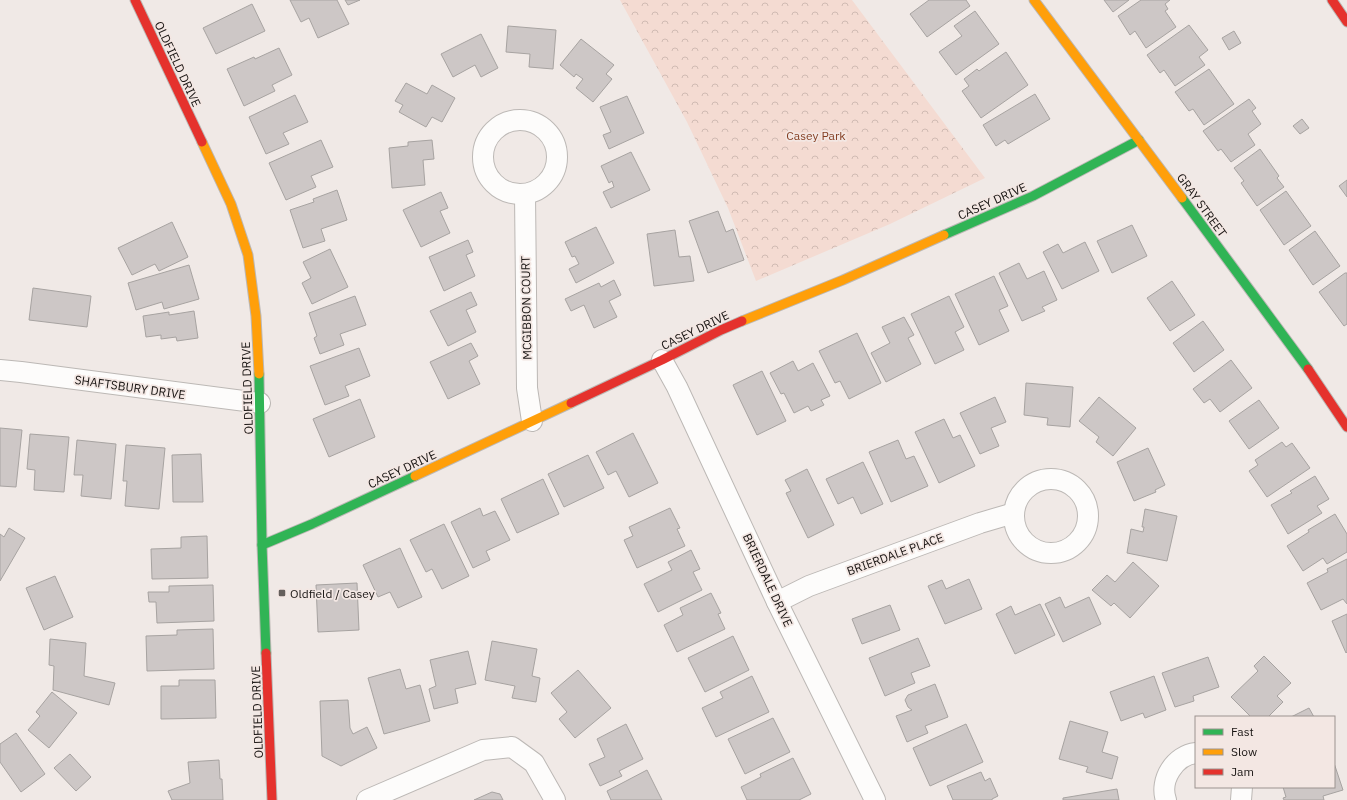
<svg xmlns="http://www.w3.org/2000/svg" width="1347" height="800" viewBox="0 0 1347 800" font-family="'IBM Plex Sans',sans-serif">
  <defs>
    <pattern id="park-crowns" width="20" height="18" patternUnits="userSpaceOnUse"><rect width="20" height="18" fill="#f4dbd2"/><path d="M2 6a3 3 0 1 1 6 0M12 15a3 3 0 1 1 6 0" fill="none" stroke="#d0bbb3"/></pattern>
  </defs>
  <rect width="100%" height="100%" fill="#f0e9e6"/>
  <polygon fill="url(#park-crowns)" points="620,0 852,0 985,178 890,224 756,281 728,208 687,122"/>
  <g fill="#cdc7c6" stroke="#a7a3a1">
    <polygon points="290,0 337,0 349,24 318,38 309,18 301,22"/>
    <polygon points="345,0 360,0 348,5"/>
    <polygon points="929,0 966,0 970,6 927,37 910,14"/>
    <polygon points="1104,0 1129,0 1113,12"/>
    <polygon points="1141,0 1170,0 1165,4 1168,9 1165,11 1176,27 1146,48 1135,31 1130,35 1118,16"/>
    <polygon points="252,4 265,31 216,54 203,28"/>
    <polygon points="975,11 999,44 956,75 939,52 962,36 954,26"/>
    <polygon points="1189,25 1208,50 1199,57 1205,65 1175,86 1164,70 1160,73 1147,55"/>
    <polygon points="508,26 556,30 553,69 529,67 530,54 506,52"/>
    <polygon points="1234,31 1241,43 1229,50 1222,38"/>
    <polygon points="481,34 498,68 481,77 475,65 453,77 441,54"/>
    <polygon points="581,39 614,65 606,74 612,79 593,102 576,88 583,79 576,74 574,77 560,65"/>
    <polygon points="279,48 292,75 272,85 275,91 244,106 227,69 254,57 255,59"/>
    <polygon points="1006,52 1028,85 981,118 962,91 969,86 964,79 977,69 979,71"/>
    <polygon points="1209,69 1234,104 1204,125 1193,109 1189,111 1175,92"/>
    <polygon points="406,83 427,94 432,85 455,98 442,122 432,117 426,127 399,112 403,105 395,101"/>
    <polygon points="1035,94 1050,119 1008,144 1005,140 996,146 983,125"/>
    <polygon points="295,95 308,122 283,133 289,144 266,154 249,117"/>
    <polygon points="627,96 644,133 609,149 603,135 611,132 600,107"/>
    <polygon points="1249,99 1256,108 1252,111 1261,124 1248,134 1255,145 1231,162 1221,149 1218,151 1203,131"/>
    <polygon points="1302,119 1309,128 1300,134 1293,126"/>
    <polygon points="321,140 333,167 311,176 316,187 286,200 269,163"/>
    <polygon points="432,140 434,159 423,160 425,185 392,188 389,148 408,146 408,142"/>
    <polygon points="1260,149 1279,176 1277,178 1284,187 1257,206 1241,183 1244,181 1234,168"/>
    <polygon points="631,152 650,190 611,208 603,192 614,187 612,181 609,183 601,166"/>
    <polygon points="1347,180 1347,197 1339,186"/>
    <polygon points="337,190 347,220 321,229 325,241 303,248 290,210 314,202 313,199"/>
    <polygon points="1286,191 1311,226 1284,245 1260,210"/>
    <polygon points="441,192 448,208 440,211 450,233 421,247 403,210"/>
    <polygon points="718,211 726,232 733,229 744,260 708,273 689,221"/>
    <polygon points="172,222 188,257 159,271 155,264 132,275 118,248"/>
    <polygon points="1132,225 1147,256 1112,273 1097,241"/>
    <polygon points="596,227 614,263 576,283 569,269 579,264 575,256 572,257 565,242"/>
    <polygon points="675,230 679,257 690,256 694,281 654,286 647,234"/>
    <polygon points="1315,231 1340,266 1313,285 1289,250"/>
    <polygon points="468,240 473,252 466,255 475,276 444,291 429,257"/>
    <polygon points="1085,242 1099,271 1062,289 1043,252 1058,244 1063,253"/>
    <polygon points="330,249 348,287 312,304 302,283 311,278 303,262"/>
    <polygon points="1019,263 1027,279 1044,271 1057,300 1042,307 1045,311 1022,321 999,273"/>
    <polygon points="189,265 199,299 164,309 162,302 136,310 128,283"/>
    <polygon points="1345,273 1347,273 1347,324 1344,326 1319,292"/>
    <polygon points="994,276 1008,306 999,310 1009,331 979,345 955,294"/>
    <polygon points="614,280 621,295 609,301 617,317 594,328 584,305 571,311 565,299 599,283 601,287"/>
    <polygon points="1172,281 1195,315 1170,331 1147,298"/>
    <polygon points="33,288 91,296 87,327 29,320"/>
    <polygon points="471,292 477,305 466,310 476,332 448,346 430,311"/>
    <polygon points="355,296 366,325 340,334 344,345 320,354 314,338 317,336 309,313"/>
    <polygon points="949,296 964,327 955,332 964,350 935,364 911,314"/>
    <polygon points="194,311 198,338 177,341 176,337 161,339 161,335 146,337 143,316 169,312 169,315"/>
    <polygon points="904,317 914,335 908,338 921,364 886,382 871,353 890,343 882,327"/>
    <polygon points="1203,321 1224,350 1194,372 1173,343"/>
    <polygon points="857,333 881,383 849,399 840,381 835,383 819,351"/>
    <polygon points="471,343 478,356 469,361 480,384 448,399 430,362"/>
    <polygon points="359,348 370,376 345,386 349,396 325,405 310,366"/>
    <polygon points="1231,360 1252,388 1220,412 1210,399 1204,403 1193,389"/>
    <polygon points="793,361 798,371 813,363 830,396 821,400 824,405 811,411 808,406 794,413 784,393 781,394 770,373"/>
    <polygon points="762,371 786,421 757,435 733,385"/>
    <polygon points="1026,383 1073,387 1070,427 1047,425 1048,418 1024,415"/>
    <polygon points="995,397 1006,422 991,428 999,446 980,454 960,413"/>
    <polygon points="1099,397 1136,428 1113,456 1096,442 1099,437 1079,421"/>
    <polygon points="360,399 375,437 329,457 313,419"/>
    <polygon points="1259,400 1279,428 1249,449 1229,421"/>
    <polygon points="944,419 953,438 960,435 975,466 939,483 915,432"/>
    <polygon points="0,428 22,430 16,487 0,486"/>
    <polygon points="633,433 658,483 629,497 616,471 608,475 596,452"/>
    <polygon points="30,434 69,437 64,492 34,490 35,470 27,469"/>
    <polygon points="77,440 116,444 111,499 81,496 83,475 74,475"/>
    <polygon points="898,440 906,459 914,456 928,486 891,502 869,452"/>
    <polygon points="1282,442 1286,447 1292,443 1310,468 1267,497 1249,471 1258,465 1255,460"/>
    <polygon points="126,445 165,448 159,509 125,506 127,481 123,481"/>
    <polygon points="1148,448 1165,485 1155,490 1156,492 1134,501 1117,462"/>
    <polygon points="201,454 203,502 173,502 172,455"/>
    <polygon points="588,455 604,488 564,507 548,474"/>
    <polygon points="863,462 883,504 861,514 853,497 838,504 826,479"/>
    <polygon points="807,469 834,525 808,538 786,493 791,491 785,480"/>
    <polygon points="1315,476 1329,499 1317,506 1322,513 1288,534 1271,505 1292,493 1290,491"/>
    <polygon points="543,479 559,514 517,533 501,499"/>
    <polygon points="480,508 483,516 495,511 510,540 486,551 490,560 473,568 451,522"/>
    <polygon points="670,508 680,528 677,529 685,546 637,568 624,540 633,536 629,527"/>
    <polygon points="1145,509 1177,516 1167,561 1127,553 1131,529 1143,532 1144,527 1142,527"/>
    <polygon points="1335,514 1347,534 1347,552 1327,564 1323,558 1303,571 1287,546 1309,532 1308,530"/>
    <polygon points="444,524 469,576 442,589 432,569 426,572 410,540"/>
    <polygon points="9,528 25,538 0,581 0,534 4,537"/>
    <polygon points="207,536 208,578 152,579 151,549 181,548 181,537"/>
    <polygon points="400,548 422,597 398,608 390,592 378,597 363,565"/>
    <polygon points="691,550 700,569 693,572 702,590 658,612 644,584 672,570 668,562"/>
    <polygon points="1347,559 1347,604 1343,599 1321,610 1307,583 1328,572 1327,569"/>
    <polygon points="1133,562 1159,586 1130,618 1114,603 1111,606 1092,590 1107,575 1115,582"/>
    <polygon points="55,576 73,617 44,630 26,588"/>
    <polygon points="969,579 982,609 945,624 928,586 942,580 946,589"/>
    <polygon points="357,583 359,630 318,632 316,585"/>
    <polygon points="213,585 214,621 157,623 156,602 149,602 148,592 169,592 169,586"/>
    <polygon points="711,593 721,613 718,614 725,629 677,652 664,625 683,615 680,608"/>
    <polygon points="1060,597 1065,608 1089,597 1101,624 1063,642 1045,604"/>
    <polygon points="1040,604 1055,635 1015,654 996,614 1011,606 1015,615"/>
    <polygon points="890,605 900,630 862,644 852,619"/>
    <polygon points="1347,614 1347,652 1346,653 1332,621"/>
    <polygon points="213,629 214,669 147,671 146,636 177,635 177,630"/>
    <polygon points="733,636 749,670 705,692 688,658"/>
    <polygon points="918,638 930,666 911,673 915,683 885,696 869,658"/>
    <polygon points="50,639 86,643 84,676 115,683 109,705 53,690 54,666 49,665"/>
    <polygon points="492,641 537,649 532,676 540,678 536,702 512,698 515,686 485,680"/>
    <polygon points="468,651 476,684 455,689 458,703 434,709 429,689 436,686 430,660"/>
    <polygon points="1264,656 1291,683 1277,696 1283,702 1268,717 1251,717 1231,697 1258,671 1254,666"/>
    <polygon points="1208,657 1219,687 1193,696 1194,701 1175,707 1162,673"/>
    <polygon points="400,669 406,689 420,685 430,721 384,734 368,678"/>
    <polygon points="578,670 611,708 575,738 559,719 567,712 551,693"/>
    <polygon points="752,676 769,712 716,737 702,708 723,698 720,692"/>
    <polygon points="1154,676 1166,710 1145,718 1143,713 1121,721 1110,692"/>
    <polygon points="179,680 215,680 216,718 161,719 161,686 179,686"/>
    <polygon points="935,684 948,717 925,726 928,733 907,742 896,716 912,710 908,707 905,700 908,695"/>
    <polygon points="52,692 77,713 49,748 28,730 40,716 36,712"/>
    <polygon points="348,700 350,728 353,734 367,727 377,748 341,766 322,756 320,701"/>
    <polygon points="1309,708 1314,717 1291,717"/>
    <polygon points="773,718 790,752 745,774 728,739"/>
    <polygon points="1070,721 1108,732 1102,752 1118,757 1112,779 1086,772 1088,767 1059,759"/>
    <polygon points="626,724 643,759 619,771 622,776 600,786 589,764 605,757 597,739"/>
    <polygon points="966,724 983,762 930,786 913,748"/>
    <polygon points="16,733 45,774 21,792 0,762 0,744"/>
    <polygon points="70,754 91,777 76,791 54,768"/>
    <polygon points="793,758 811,794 799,800 747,800 741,787 761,777 760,774"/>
    <polygon points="219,760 220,779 222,779 223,800 172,800 168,791 190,783 188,762"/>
    <polygon points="1334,763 1343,790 1323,796 1324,800 1284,800 1283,798 1286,797 1283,787 1334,787"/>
    <polygon points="647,770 662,800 611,800 607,791"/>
    <polygon points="981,772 985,781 990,778 998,796 992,799 992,800 953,800 947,786"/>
    <polygon points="1117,789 1119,800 1063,800 1063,798"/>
    <polygon points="492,792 500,794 503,800 474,800"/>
  </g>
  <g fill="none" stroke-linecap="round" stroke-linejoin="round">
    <g stroke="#bcb8b5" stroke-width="22">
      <g id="street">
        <circle cx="520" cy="157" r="37"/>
        <polyline points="525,194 527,388 532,421"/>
        <polyline points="662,360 677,387 777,602 875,800"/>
        <polyline points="0,370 21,372 260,403"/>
        <circle cx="1051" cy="516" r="37"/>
        <polyline points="777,602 809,586 980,523 1014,513"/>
        <polyline points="367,800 483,750 512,747 534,763 555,800"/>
        <path d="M 1166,800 C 1159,780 1175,755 1196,753"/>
        <polyline points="1241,800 1242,787"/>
      </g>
    </g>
    <g stroke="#bcb8b5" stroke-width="11">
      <g id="fast">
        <polyline points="1182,198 1308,369"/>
        <polyline points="944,235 1033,196 1139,140"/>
        <polyline points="259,374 262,545 266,653"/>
        <polyline points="262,545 312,524 415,476"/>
      </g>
    </g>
    <g stroke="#bcb8b5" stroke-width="11">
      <g id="slow">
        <polyline points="1034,0 1182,198"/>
        <polyline points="202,142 231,204 248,255 256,316 259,374"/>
        <polyline points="742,321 843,280 944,235"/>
        <polyline points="415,476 571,403"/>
      </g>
    </g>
    <g stroke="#bcb8b5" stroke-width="11">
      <g id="jam">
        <polyline points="135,0 202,142"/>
        <polyline points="1332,0 1347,22"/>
        <polyline points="1308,369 1347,427"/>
        <polyline points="571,403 662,360 721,330 742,321"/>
        <polyline points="266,653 272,800"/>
      </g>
    </g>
    <use href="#street" stroke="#fdfcfb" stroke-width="20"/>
    <use href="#fast" stroke="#30b455" stroke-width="9"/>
    <use href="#slow" stroke="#ff9f0a" stroke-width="9"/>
    <use href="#jam" stroke="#e5322d" stroke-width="9"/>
  </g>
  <rect fill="#645f5c" stroke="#f3e7e3" stroke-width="1.5" x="278" y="589" width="8" height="8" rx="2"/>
  <g text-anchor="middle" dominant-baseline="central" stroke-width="3.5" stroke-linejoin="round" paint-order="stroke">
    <g font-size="12" fill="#181412" stroke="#f3e7e3">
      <text transform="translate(178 64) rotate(65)">OLDFIELD DRIVE</text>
      <text transform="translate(992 201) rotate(-24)">CASEY DRIVE</text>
      <text transform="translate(1202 205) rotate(54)">GRAY STREET</text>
      <text transform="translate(526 308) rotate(-91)">MCGIBBON COURT</text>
      <text transform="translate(695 330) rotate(-26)">CASEY DRIVE</text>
      <text transform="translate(130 387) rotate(8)">SHAFTSBURY DRIVE</text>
      <text transform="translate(247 388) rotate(-92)">OLDFIELD DRIVE</text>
      <text transform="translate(402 469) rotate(-25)">CASEY DRIVE</text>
      <text transform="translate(895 554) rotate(-20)">BRIERDALE PLACE</text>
      <text transform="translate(768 580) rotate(65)">BRIERDALE DRIVE</text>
      <text transform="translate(257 712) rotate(-92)">OLDFIELD DRIVE</text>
    </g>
    <g font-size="12" fill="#843e22" stroke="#f3e7e3">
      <text x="816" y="135">Casey Park</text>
    </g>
    <g font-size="12" fill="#181412" stroke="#f3e7e3" text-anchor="start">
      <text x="290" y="593">Oldfield / Casey</text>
    </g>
  </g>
  <rect x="1195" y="716" width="140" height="72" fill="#f3e7e3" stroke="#9b938f"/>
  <rect x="1203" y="729" width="20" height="6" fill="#30b455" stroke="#9b938f"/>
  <text x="1231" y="736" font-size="12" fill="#181412">Fast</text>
  <rect x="1203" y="749" width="20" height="6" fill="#ff9f0a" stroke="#9b938f"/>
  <text x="1231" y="756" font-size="12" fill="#181412">Slow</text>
  <rect x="1203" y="769" width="20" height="6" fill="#e5322d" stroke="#9b938f"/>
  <text x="1231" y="776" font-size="12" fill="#181412">Jam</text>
</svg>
